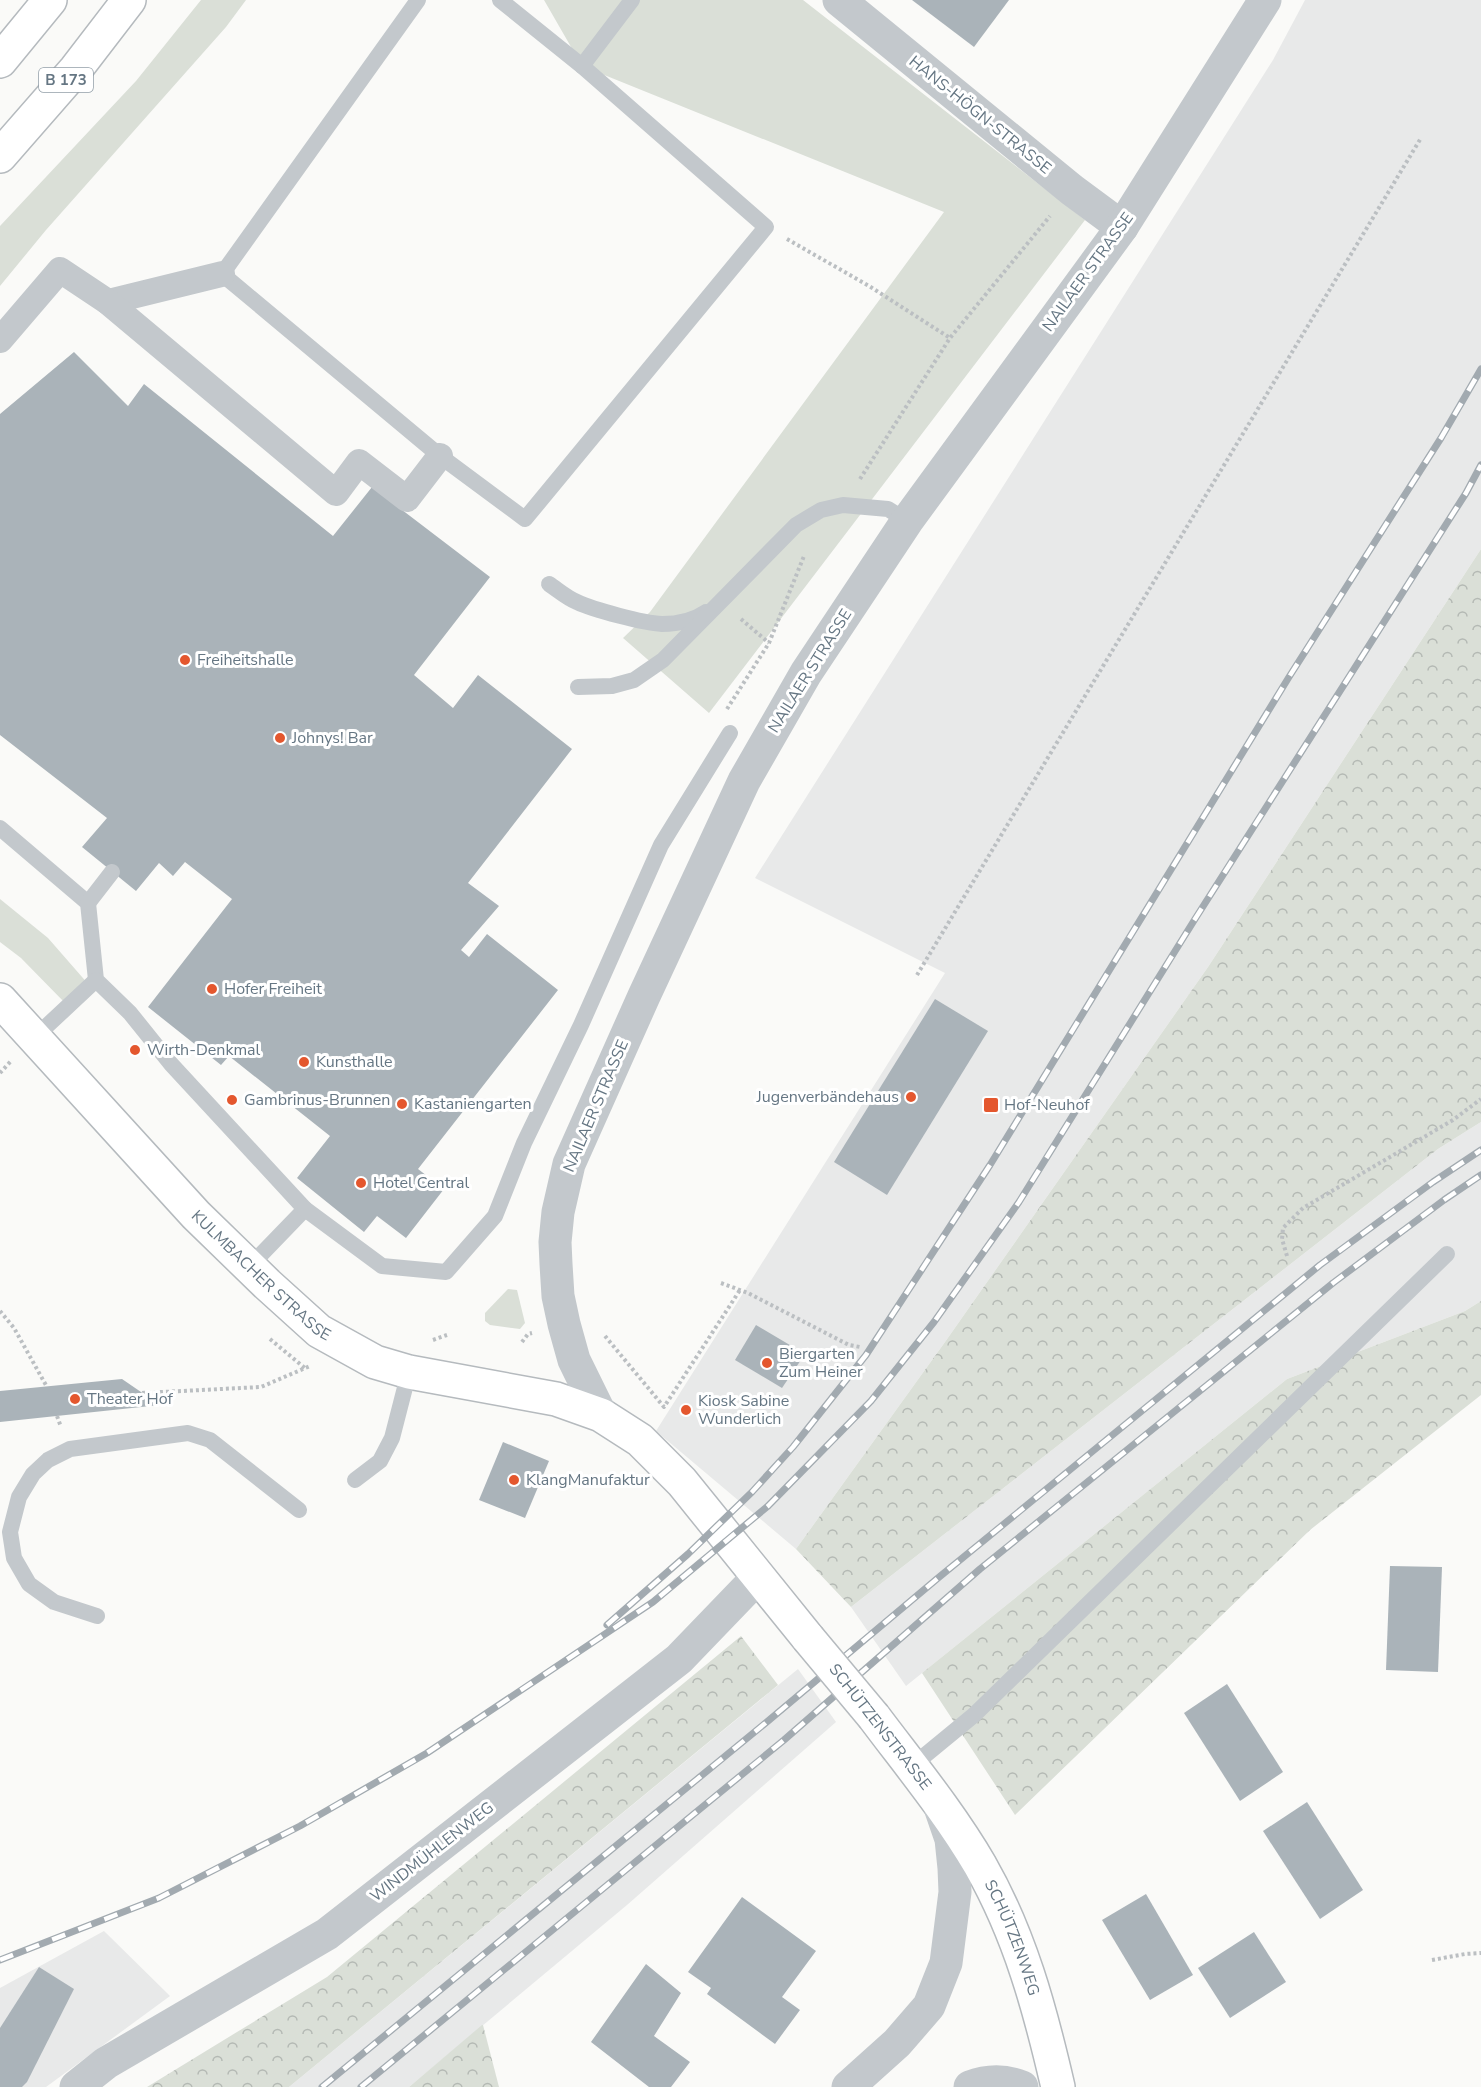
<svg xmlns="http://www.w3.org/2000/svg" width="1481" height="2087" viewBox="0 0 1481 2087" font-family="'Nunito Sans',sans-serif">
  <defs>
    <pattern id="forest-crowns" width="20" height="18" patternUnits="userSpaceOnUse" patternTransform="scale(1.5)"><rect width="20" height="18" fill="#dadfd7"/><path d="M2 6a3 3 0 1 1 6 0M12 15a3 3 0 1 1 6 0" fill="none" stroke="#b4b9b4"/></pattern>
  </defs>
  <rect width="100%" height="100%" fill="#fafaf8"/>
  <g fill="#e8e9e9">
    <polygon points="1305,0 1481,0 1481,549 1208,967 945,1342 796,1549 656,1431 945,973 755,878 1273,60"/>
    <polygon points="1481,1122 1481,1301 1465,1311 1287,1379 906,1686 851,1607 1438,1149"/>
    <polygon points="798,1669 836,1722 627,1905 409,2087 289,2087"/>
    <polygon points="104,1931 170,1996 46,2087 0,2087 0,1988"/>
  </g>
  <g fill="#dadfd7">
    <polygon points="201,0 246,0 226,27 46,230 0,286 0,226 136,81"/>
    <polygon points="544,0 803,0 1085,220 709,713 623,638 650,612 944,212 582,66"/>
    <polygon points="0,899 48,938 89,985 68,1006 21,958 0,942"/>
    <polygon points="508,1289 517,1290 525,1323 520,1329 490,1325 485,1321 485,1313"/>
  </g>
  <g fill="url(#forest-crowns)">
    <polygon points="1481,549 1481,1122 1438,1149 851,1607 796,1549 945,1342 1208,967"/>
    <polygon points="1481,1301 1481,1395 1310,1530 1015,1815 922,1673 1287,1379 1465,1311"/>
    <polygon points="741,1636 778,1685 289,2087 147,2087 327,1977"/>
    <polygon points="483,2025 499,2087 409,2087 482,2025"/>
  </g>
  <g fill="#aab3b9">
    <polygon points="912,0 1009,0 974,47"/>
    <polygon points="74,352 128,406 144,384 333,536 372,487 490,577 414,675 453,708 478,675 572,749 468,883 499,906 461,950 469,957 487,934 558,990 418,1169 444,1189 406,1238 377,1216 364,1232 297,1178 330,1136 229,1056 221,1065 148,1007 232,899 185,862 173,876 159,863 136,891 82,847 107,818 0,735 0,414"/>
    <polygon points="935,999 988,1031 887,1195 834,1162"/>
    <polygon points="756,1325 805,1354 782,1388 735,1360"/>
    <polygon points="122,1379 160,1405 0,1422 0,1391"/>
    <polygon points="503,1442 549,1461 525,1518 479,1500"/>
    <polygon points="1390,1566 1442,1567 1438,1672 1386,1670"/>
    <polygon points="1227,1684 1283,1772 1240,1801 1184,1713"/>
    <polygon points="1307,1802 1363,1890 1320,1919 1263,1831"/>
    <polygon points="1146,1894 1193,1975 1150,2000 1102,1920"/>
    <polygon points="742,1897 816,1951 782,1997 800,2010 775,2044 707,1994 711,1988 688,1972"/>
    <polygon points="1254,1932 1286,1982 1230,2018 1198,1968"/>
    <polygon points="646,1964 681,1993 654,2036 690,2062 671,2087 649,2087 591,2042"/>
    <polygon points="39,1967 74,1989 27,2082 22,2087 0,2087 0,2028"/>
  </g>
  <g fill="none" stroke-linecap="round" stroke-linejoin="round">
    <g stroke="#b5babe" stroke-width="36">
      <g id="primary">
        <polyline points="0,61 50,0"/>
        <polyline points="0,156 76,69 129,0"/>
        <path id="s1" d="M 0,1000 L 196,1215 L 267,1284 L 319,1331 L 375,1362 L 409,1372 L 556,1399 L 601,1415 L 640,1440 L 682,1482 L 808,1638"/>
        <path id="s2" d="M 874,1717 C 910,1765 949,1812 980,1865 C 1020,1935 1040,2009 1058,2087"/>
      </g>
    </g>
    <g stroke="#bbbfc2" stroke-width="4" stroke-dasharray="3 3" stroke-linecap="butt">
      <polyline points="787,239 869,286 950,338"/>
      <polyline points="860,479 950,338 1050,216"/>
      <polyline points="741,619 769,643"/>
      <polyline points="727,709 769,643 804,556"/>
      <polyline points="917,975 1421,138"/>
      <polyline points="0,1073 11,1061"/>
      <polyline points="1287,1256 1282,1239 1283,1228 1303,1208 1453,1120 1481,1099"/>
      <polyline points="721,1283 748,1293 849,1345 860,1347"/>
      <polyline points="0,1311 14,1328 47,1387"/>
      <polyline points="605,1336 664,1407 740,1290"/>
      <polyline points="270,1339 306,1369"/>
      <polyline points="433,1340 447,1335"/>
      <polyline points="522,1342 528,1334 532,1333"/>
      <polyline points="142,1393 261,1387 310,1366"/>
      <polyline points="57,1416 61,1427"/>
      <polyline points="1432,1960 1465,1954 1481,1953"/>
    </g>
    <g stroke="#c3c8cc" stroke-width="16">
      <polyline points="418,0 222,274 440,456 525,519 766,227 582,66 500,0"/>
      <polyline points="582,66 632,0"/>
      <path d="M 549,584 C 558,590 567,598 577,602 C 594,610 643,623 662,624 C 677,624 693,621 706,612"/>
      <polyline points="578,687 612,686 634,680 663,660 796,525 821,510 843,505 888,509 907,521"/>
      <polyline points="0,828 88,903 96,980 130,1013 171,1064 305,1209 249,1267"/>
      <polyline points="88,903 112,872"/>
      <polyline points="35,1037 96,980"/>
      <polyline points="305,1209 382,1266 446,1272 495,1216 524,1143 581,1025 661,845 730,733"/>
      <polyline points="355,1480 380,1461 392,1438 409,1372"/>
      <polyline points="97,1616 54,1602 29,1584 14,1558 10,1532 19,1497 33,1474 48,1460 70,1449 188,1433 210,1440 299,1510"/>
      <polyline points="912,1766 974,1715 1447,1254"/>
    </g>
    <g stroke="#c3c8cc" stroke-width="26">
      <polyline points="108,302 222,274"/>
      <polyline points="0,340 60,270 108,302 336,493 359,462 407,499 440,456"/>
    </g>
    <g stroke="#c3c8cc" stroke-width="33">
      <polyline points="839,0 1072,190 1122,227"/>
      <polyline points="76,2087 106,2063 327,1934 679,1659 758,1577"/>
    </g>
    <g stroke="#c3c8cc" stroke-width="33">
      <polyline points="601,1415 574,1360 564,1324 558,1296 556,1264 555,1242 558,1212 569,1164 644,996 744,781 806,673 907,521 1122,227 1265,0"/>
      <polyline points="848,2087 897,2043 929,2006 946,1963 955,1892 954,1868 951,1839 941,1810"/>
      <path d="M 970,2087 C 988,2080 1005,2080 1022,2087"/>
    </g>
    <use href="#primary" stroke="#fff" stroke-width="33"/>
    <g stroke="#a2aab0" stroke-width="7">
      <g id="rail">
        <polyline points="607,1625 688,1554 752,1492 793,1447 866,1355 990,1165 1289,677 1441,438 1481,369"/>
        <polyline points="0,1960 159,1898 300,1826 427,1753 653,1602 768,1506 871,1401 934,1322 1019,1202 1195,919 1466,493 1481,465"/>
        <polyline points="322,2087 768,1721 938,1578 1320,1265 1433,1182 1481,1150"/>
        <polyline points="361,2087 784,1740 980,1569 1333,1283 1444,1200 1481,1175"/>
      </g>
    </g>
    <use href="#rail" stroke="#fff" stroke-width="4.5" stroke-dasharray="14" stroke-linecap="butt"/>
    <g stroke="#b5babe" stroke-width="36" stroke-linecap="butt">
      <polyline id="primary-bridge" points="808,1638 874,1717"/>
    </g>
    <use href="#primary-bridge" stroke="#fff" stroke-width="33"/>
  </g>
  <g fill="#e4572e" stroke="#fff" stroke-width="2">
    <circle cx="185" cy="660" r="6"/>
    <circle cx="280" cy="738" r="6"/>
    <circle cx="212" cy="989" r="6"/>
    <circle cx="135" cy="1050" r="6"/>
    <circle cx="304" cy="1062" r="6"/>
    <circle cx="911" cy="1097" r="6"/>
    <circle cx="232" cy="1100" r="6"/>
    <circle cx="402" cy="1104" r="6"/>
    <rect x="983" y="1097" width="16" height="16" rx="3"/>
    <circle cx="361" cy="1183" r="6"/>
    <circle cx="767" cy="1363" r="6"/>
    <circle cx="75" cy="1399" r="6"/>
    <circle cx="686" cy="1410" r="6"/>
    <circle cx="514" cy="1480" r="6"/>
  </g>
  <g text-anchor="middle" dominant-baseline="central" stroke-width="6" stroke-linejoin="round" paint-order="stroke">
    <rect fill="#fff" stroke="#939fa8" stroke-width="1.5" x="39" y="68" width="54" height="24" rx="4.5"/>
    <g font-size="15" font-weight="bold" fill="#657683">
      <text x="66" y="80">B 173</text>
    </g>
    <g font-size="16" fill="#657683" stroke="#fff">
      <text transform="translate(980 115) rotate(39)">HANS-HÖGN-STRASSE</text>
      <text transform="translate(1088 272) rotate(-54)">NAILAER STRASSE</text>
      <text transform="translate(810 671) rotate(-58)">NAILAER STRASSE</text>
      <text transform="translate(596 1106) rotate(-67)">NAILAER STRASSE</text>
      <text stroke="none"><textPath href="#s1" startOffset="380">KULMBACHER STRASSE</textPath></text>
      <text transform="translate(880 1727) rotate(52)">SCHÜTZENSTRASSE</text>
      <text transform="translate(432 1852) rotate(-38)">WINDMÜHLENWEG</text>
      <text stroke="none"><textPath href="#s2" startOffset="262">SCHÜTZENWEG</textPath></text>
    </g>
    <g font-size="16" fill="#657683" stroke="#fff" text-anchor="start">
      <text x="197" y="660">Freiheitshalle</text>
      <text x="292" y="738">Johnys! Bar</text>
      <text x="224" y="989">Hofer Freiheit</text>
      <text x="147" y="1050">Wirth-Denkmal</text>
      <text x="316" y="1062">Kunsthalle</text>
      <text x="899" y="1097" text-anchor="end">Jugenverbändehaus</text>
      <text x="244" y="1100">Gambrinus-Brunnen</text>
      <text x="414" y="1104">Kastaniengarten</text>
      <text x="1004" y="1105">Hof-Neuhof</text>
      <text x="373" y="1183">Hotel Central</text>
      <text x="779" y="1354">Biergarten<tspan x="779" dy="18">Zum Heiner</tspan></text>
      <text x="87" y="1399">Theater Hof</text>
      <text x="698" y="1401">Kiosk Sabine<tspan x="698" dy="18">Wunderlich</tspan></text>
      <text x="526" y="1480">KlangManufaktur</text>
    </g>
  </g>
</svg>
